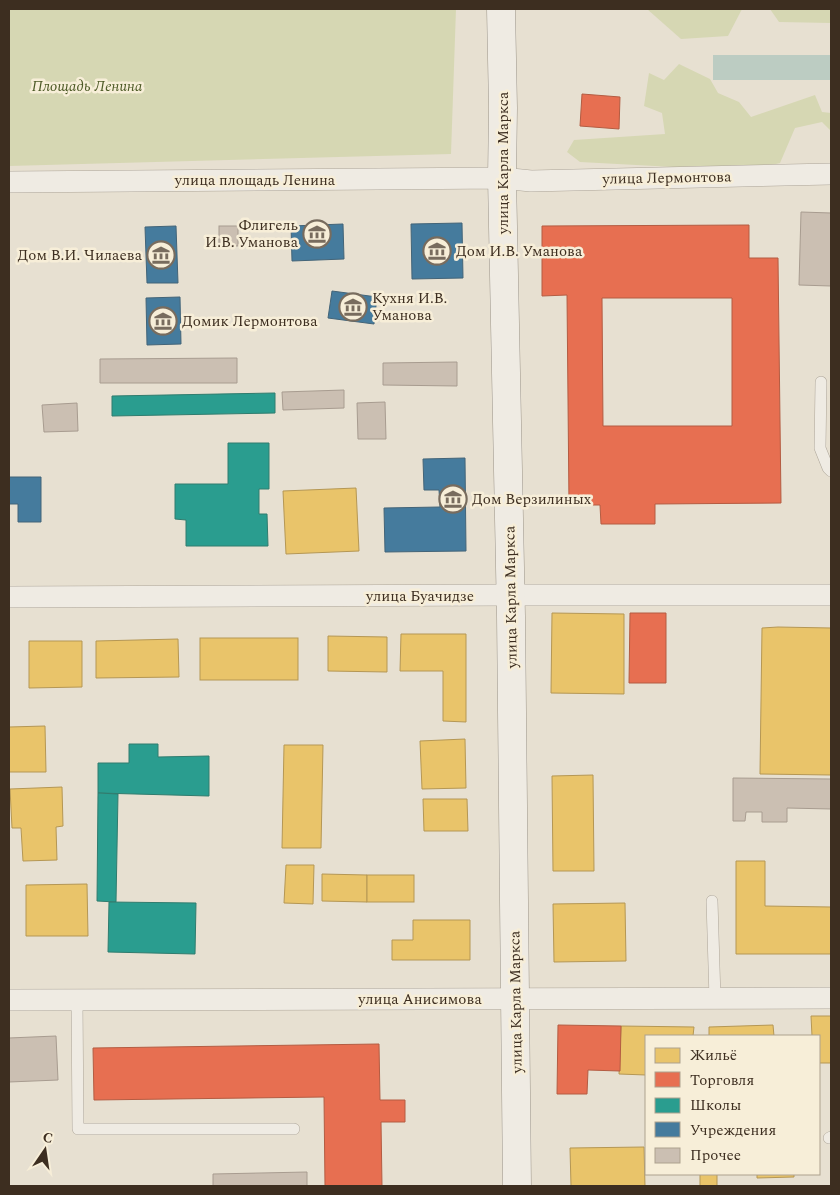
<svg xmlns="http://www.w3.org/2000/svg" width="840" height="1195" viewBox="0 0 840 1195" font-family="Spectral,serif">
  <rect width="100%" height="100%" fill="#e7e0d1"/>
  <g fill="#d6d7b3">
    <polygon points="9,9 456,9 451,154 9,166"/>
    <polygon points="647,9 742,9 728,36 681,39"/>
    <polygon points="770,9 831,9 831,23 779,22"/>
    <polygon points="679,64 710,79 718,93 739,102 751,117 815,95 822,112 831,113 831,131 822,122 795,128 780,163 748,171 580,162 567,152 574,140 665,134 662,113 644,106 649,73 664,80"/>
  </g>
  <rect fill="#bcccc2" x="713" y="55" width="118" height="25"/>
  <g fill="#e9c46a" stroke="#b59754">
    <polygon points="356,488 359,551 286,554 283,491"/>
    <polygon points="552,613 624,614 624,694 551,693"/>
    <polygon points="778,627 831,628 831,775 760,774 762,628"/>
    <polygon points="401,634 466,634 466,722 443,721 443,671 400,671"/>
    <polygon points="328,636 387,637 387,672 328,671"/>
    <rect x="200" y="638" width="98" height="42"/>
    <polygon points="178,639 179,677 96,678 96,641"/>
    <polygon points="29,641 82,641 82,687 29,688"/>
    <polygon points="45,726 46,772 9,772 9,727"/>
    <polygon points="465,739 466,788 422,789 420,741"/>
    <polygon points="284,745 323,745 321,848 282,848"/>
    <polygon points="593,775 594,871 553,871 552,776"/>
    <polygon points="62,787 63,826 56,827 57,860 23,861 21,828 12,828 10,789"/>
    <polygon points="423,799 467,799 468,831 424,831"/>
    <polygon points="736,861 765,861 765,906 831,907 831,954 736,954"/>
    <polygon points="286,865 314,865 313,904 284,903"/>
    <polygon points="322,874 367,875 367,902 322,901"/>
    <rect x="367" y="875" width="47" height="27"/>
    <polygon points="87,884 88,936 26,936 26,885"/>
    <polygon points="625,903 626,961 554,962 553,904"/>
    <polygon points="413,920 470,920 470,960 392,960 392,940 413,940"/>
    <polygon points="811,1016 831,1016 831,1063 819,1063 819,1036 812,1036"/>
    <polygon points="773,1025 774,1036 709,1036 709,1027"/>
    <polygon points="621,1026 694,1027 693,1036 646,1036 646,1075 619,1074"/>
    <polygon points="644,1147 645,1186 571,1186 570,1148"/>
    <rect x="700" y="1174" width="17" height="12"/>
    <polygon points="757,1174 794,1174 794,1177 757,1178"/>
  </g>
  <g fill="#e76f51" stroke="#b45c42" fill-rule="evenodd">
    <polygon points="582,94 620,97 619,129 580,126"/>
    <path d="M 749,225 L 749,258 L 778,258 L 781,503 L 655,504 L 655,524 L 601,524 L 600,505 L 569,505 L 567,295 L 542,296 L 542,226 ZM 602,298 L 732,298 L 732,426 L 603,426 Z"/>
    <polygon points="630,613 666,613 666,683 629,683"/>
    <polygon points="558,1025 621,1026 620,1071 588,1070 587,1094 557,1094"/>
    <polygon points="379,1044 380,1100 405,1100 405,1122 381,1122 382,1186 325,1186 324,1097 94,1100 93,1048"/>
  </g>
  <g fill="#2a9d8f" stroke="#307c6e">
    <polygon points="275,393 275,413 112,416 112,396"/>
    <polygon points="228,443 269,443 269,489 259,489 259,514 267,514 268,546 186,546 186,520 175,519 175,484 228,484"/>
    <polygon points="129,744 158,744 158,757 209,756 209,796 98,793 98,763 129,763"/>
    <polygon points="98,793 118,794 116,902 97,901"/>
    <polygon points="109,902 196,903 195,954 108,952"/>
  </g>
  <g fill="#457b9d" stroke="#436478">
    <polygon points="462,223 463,278 412,279 411,224"/>
    <polygon points="343,224 344,259 292,261 291,226"/>
    <polygon points="176,226 178,283 147,283 145,227"/>
    <polygon points="332,291 377,297 374,324 328,318"/>
    <polygon points="180,297 181,344 147,345 146,298"/>
    <polygon points="465,458 466,551 385,552 384,508 440,507 439,490 424,490 423,459"/>
    <polygon points="9,477 41,477 41,522 18,522 18,504 9,504"/>
  </g>
  <g fill="#cbbfb2" stroke="#a89c90">
    <polygon points="801,212 831,213 831,286 799,285"/>
    <rect x="219" y="226" width="19" height="20"/>
    <polygon points="237,358 237,383 100,383 100,359"/>
    <polygon points="457,362 457,386 383,385 383,363"/>
    <polygon points="344,390 344,408 283,410 282,392"/>
    <polygon points="385,402 386,439 358,439 357,403"/>
    <polygon points="77,403 78,431 44,432 42,405"/>
    <polygon points="733,778 831,779 831,809 787,808 787,822 762,822 762,812 746,812 745,821 733,821"/>
    <polygon points="56,1036 58,1080 9,1082 9,1038"/>
    <polygon points="307,1172 307,1186 213,1186 213,1174"/>
  </g>
  <g fill="none" stroke-linecap="round" stroke-linejoin="round">
    <g stroke="#ada599" stroke-width="12">
      <g id="lane">
        <polyline points="821,382 820,448 828,468 831,471"/>
        <polyline points="712,901 715,999"/>
        <polyline points="77,1000 78,1129 294,1129"/>
        <polyline points="829,1138 831,1137"/>
      </g>
    </g>
    <g stroke="#ada599" stroke-width="22">
      <g id="street">
        <polyline points="9,182 502,178 531,181 831,174"/>
        <polyline points="9,597 535,595 831,595"/>
        <polyline points="9,1000 831,998"/>
      </g>
    </g>
    <g stroke="#9c958a" stroke-width="29">
      <polyline id="secondary" points="501,9 503,108 502,178 511,616 517,1186"/>
    </g>
    <use href="#lane" stroke="#efebe3" stroke-width="11"/>
    <use href="#street" stroke="#efebe3" stroke-width="21"/>
    <use href="#secondary" stroke="#efebe3" stroke-width="28"/>
  </g>
  <defs>
    <g id="museum-ring" transform="scale(1.4375)"><circle r="9.5" fill="#f7eed8" stroke="#786c5e" stroke-width="1.5"/><path d="M0-6L6-3V-2H-6V-3ZM-5-1h2V3h-2ZM-1-1h2V3h-2ZM3-1h2V3H3ZM-6 4H6V6H-6Z" fill="#786c5e"/></g>
  </defs>
  <g fill-rule="evenodd">
    <use href="#museum-ring" x="317" y="234"/>
    <use href="#museum-ring" x="437" y="251"/>
    <use href="#museum-ring" x="161" y="255"/>
    <use href="#museum-ring" x="353" y="307"/>
    <use href="#museum-ring" x="163" y="321"/>
    <use href="#museum-ring" x="453" y="499"/>
  </g>
  <g text-anchor="middle" dominant-baseline="central" stroke-width="5" stroke-linejoin="round" paint-order="stroke">
    <g font-size="15" font-style="italic" fill="#4d5a26" stroke="#f7eed8">
      <text x="87" y="86">Площадь Ленина</text>
    </g>
    <g font-size="15" fill="#3d2e20" stroke="#f7eed8">
      <text transform="translate(503 163) rotate(-90)">улица Карла Маркса</text>
      <text transform="translate(667 178) rotate(-1)">улица Лермонтова</text>
      <text x="255" y="180">улица площадь Ленина</text>
      <text x="420" y="596">улица Буачидзе</text>
      <text transform="translate(511 597) rotate(-91)">улица Карла Маркса</text>
      <text x="420" y="999">улица Анисимова</text>
      <text transform="translate(516 1002) rotate(-91)">улица Карла Маркса</text>
    </g>
    <g font-size="15" fill="#3d2e20" stroke="#f7eed8" text-anchor="start">
      <text x="298" y="225" text-anchor="end">Флигель<tspan x="298" dy="17">И.В. Уманова</tspan></text>
      <text x="456" y="251">Дом И.В. Уманова</text>
      <text x="142" y="255" text-anchor="end">Дом В.И. Чилаева</text>
      <text x="372" y="298">Кухня И.В.<tspan x="372" dy="17">Уманова</tspan></text>
      <text x="182" y="321">Домик Лермонтова</text>
      <text x="472" y="499">Дом Верзилиных</text>
    </g>
  </g>
  <rect width="840" height="1195" fill="none" stroke="#3d2e20" stroke-width="20"/>
  <rect x="645" y="1035" width="175" height="140" fill="#f7eed8" stroke="#ada18e"/>
  <rect x="655" y="1048" width="25" height="15" fill="#e9c46a" stroke="#ada18e"/>
  <text x="690" y="1060" font-size="15" fill="#3d2e20">Жильё</text>
  <rect x="655" y="1072" width="25" height="15" fill="#e76f51" stroke="#ada18e"/>
  <text x="690" y="1085" font-size="15" fill="#3d2e20">Торговля</text>
  <rect x="655" y="1098" width="25" height="15" fill="#2a9d8f" stroke="#ada18e"/>
  <text x="690" y="1110" font-size="15" fill="#3d2e20">Школы</text>
  <rect x="655" y="1122" width="25" height="15" fill="#457b9d" stroke="#ada18e"/>
  <text x="690" y="1135" font-size="15" fill="#3d2e20">Учреждения</text>
  <rect x="655" y="1148" width="25" height="15" fill="#cbbfb2" stroke="#ada18e"/>
  <text x="690" y="1160" font-size="15" fill="#3d2e20">Прочее</text>
  <g transform="translate(45 1150) rotate(13)" stroke="#f7eed8" stroke-width="4" paint-order="stroke">
  <path d="M0-4L9 19L0 12L-9 19Z" fill="#3d2e20"/>
  <text y="-8" font-size="14" font-weight="bold" text-anchor="middle" fill="#3d2e20">С</text>
  </g>
</svg>
